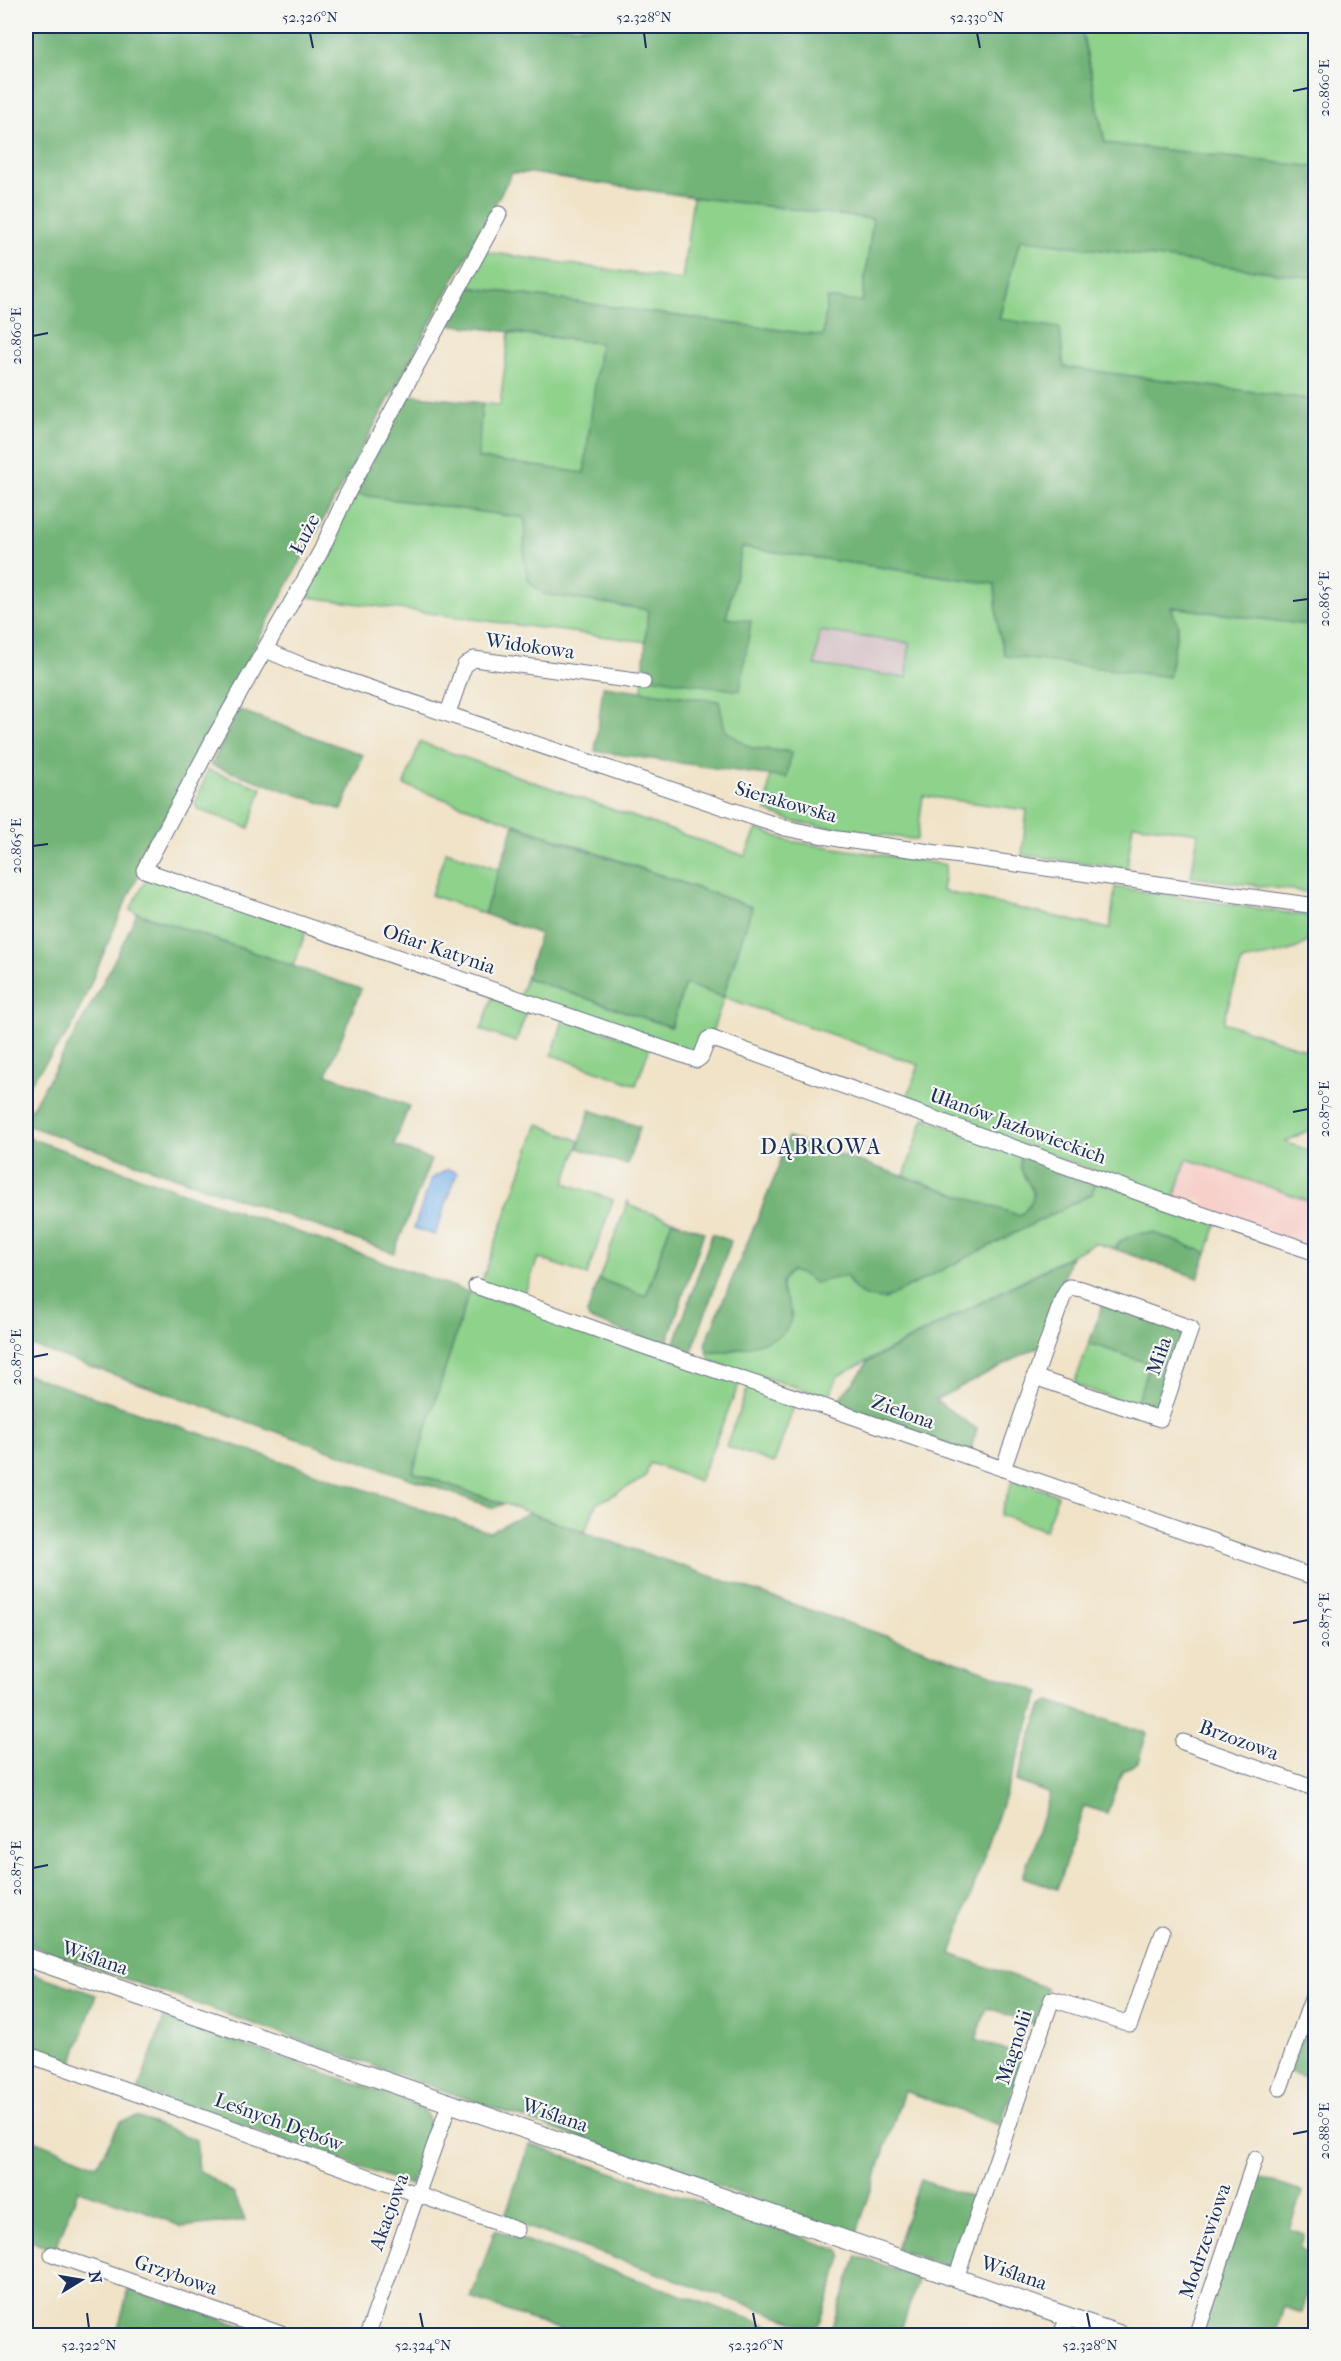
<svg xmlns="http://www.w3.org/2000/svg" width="1341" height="2361" viewBox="0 0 1341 2361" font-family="'IM FELL French Canon',serif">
  <rect width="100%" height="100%" fill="#f6f6f2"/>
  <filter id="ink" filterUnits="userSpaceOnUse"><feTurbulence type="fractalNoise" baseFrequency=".0167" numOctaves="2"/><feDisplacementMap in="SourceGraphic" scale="12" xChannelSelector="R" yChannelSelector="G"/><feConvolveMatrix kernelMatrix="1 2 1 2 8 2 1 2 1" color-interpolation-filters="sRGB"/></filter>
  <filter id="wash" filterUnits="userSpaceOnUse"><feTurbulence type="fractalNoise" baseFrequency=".008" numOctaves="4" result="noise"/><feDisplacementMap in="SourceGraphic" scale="24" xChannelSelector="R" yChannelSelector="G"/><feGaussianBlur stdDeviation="1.35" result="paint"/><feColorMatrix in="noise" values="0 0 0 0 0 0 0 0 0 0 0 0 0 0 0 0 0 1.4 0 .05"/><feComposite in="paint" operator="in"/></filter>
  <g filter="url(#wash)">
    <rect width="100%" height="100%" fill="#f0e3c8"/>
    <polygon fill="#f7d0ca" points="1187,1159 1315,1203 1315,1249 1207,1211 1200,1198 1177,1201 1174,1199"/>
    <polygon fill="#d2bec2" points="820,631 910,643 907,678 815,665"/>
    <g fill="#8ed28b" stroke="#548074" stroke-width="1.5" fill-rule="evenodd">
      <polygon points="1081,26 1307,26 1315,44 1315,167 1105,143"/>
      <polygon points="693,197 873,219 862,303 823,336 467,287 486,252 682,280"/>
      <polygon points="1020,239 1315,278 1315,400 1064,367 999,319"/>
      <polygon points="509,333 601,343 584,473 477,458 482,403 500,405"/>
      <polygon points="354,494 525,518 524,561 543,594 648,609 646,642 300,596"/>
      <path d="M 741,547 L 995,584 L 998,629 L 1169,677 L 1178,625 L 1170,607 L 1315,626 L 1315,893 L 1191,877 L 1198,833 L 1133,824 L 1127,868 L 1022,855 L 1027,810 L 923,796 L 917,840 L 795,822 L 766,811 L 770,775 L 787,777 L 791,752 L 751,748 L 724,730 L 719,701 L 642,691 L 643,676 L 750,621 L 726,619 ZM 820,631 L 909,643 L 907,678 L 815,665 Z"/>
      <path d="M 420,742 L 745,856 L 757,829 L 790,841 L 946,865 L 942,891 L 1110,929 L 1115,887 L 1315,917 L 1315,932 C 1307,953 1262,957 1242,961 L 1223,1022 L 1315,1053 L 1315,1127 L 1285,1142 L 1315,1153 L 1315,1203 L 1187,1159 L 1174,1199 L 905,1103 L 919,1065 L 724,997 L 711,1035 L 700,1055 L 519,998 L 526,978 L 671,1027 L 685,984 L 723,997 L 752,907 L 404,785 Z"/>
      <polygon points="208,770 262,788 249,828 197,809 195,804"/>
      <polygon points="446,851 499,869 484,914 431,895"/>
      <polygon points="149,874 307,929 293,966 130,910"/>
      <polygon points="494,993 529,1005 516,1042 481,1030"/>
      <polygon points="564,1017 650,1047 636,1085 552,1055"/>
      <polygon points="924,1118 1021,1155 1021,1168 1034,1194 1033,1201 1020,1216 904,1176"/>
      <polygon points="538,1124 580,1141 565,1183 613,1200 587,1275 538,1258 523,1298 481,1283"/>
      <path d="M 1096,1181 L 1217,1223 L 1207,1253 L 1154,1233 L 1120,1241 L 1115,1249 L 1095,1243 L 838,1376 L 829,1397 L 711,1361 L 707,1352 C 729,1355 764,1342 784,1332 L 792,1315 C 785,1297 774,1286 791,1271 C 808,1277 827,1280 846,1276 L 885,1299 L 1092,1194 Z"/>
      <polygon points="628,1201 630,1206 672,1220 645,1297 599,1279"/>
      <polygon points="469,1292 516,1304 740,1382 699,1481 650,1463 645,1478 596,1504 585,1532 413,1472"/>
      <polygon points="1089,1343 1151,1364 1135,1406 1074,1384"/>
      <polygon points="748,1387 795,1404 774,1463 726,1446"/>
      <polygon points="1013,1479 1058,1495 1045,1530 1000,1515"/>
    </g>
    <g fill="#72b477" stroke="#46726a" stroke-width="1.5">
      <polygon points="26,26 1081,26 1105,143 1315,167 1315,278 1020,239 999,319 1060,328 1064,367 1315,400 1315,626 1171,607 1178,625 1169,677 1005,656 998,629 995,584 742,547 726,618 751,621 740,691 643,676 648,610 543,594 529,581 524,561 525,518 354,494 409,395 482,403 478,458 584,473 600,343 446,324 467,287 823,336 827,298 862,302 873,219 693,197 531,173 512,173 269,619 172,805 123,908 71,1029 26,1088"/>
      <polygon points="603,686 719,701 725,730 751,748 791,752 787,778 595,751"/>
      <polygon points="239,710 363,755 342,810 211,765"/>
      <polygon points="514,825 752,907 723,997 685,984 671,1027 526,978 540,934 484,914"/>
      <path d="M 137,913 L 361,989 L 327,1074 L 409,1106 L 394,1145 L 431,1160 L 394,1253 L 26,1125 L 26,1117 C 66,1052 105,983 137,913 Z"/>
      <polygon points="590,1110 640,1127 627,1165 578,1148"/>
      <polygon points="26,1137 469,1292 413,1472 503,1504 494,1508 26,1344"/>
      <path d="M 788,1137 L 1020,1216 C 1052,1185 1014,1185 1021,1155 L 1096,1181 L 1092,1194 L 885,1299 C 863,1298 857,1295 846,1276 L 814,1283 L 806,1276 L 791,1271 C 769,1291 793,1297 791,1317 C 791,1322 787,1330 783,1333 C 769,1343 724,1354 707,1352 L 705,1344 L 776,1174 Z"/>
      <polygon points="672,1220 704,1232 666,1346 589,1319 587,1314 599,1279 646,1296"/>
      <polygon points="1139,1233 1154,1233 1207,1253 1198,1278 1115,1249 1120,1241"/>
      <polygon points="712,1234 731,1241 691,1354 673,1348"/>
      <path d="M 1071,1256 L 1042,1345 L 935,1400 L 977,1429 L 970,1452 L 834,1405 C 845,1390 859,1379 867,1362 Z"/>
      <polygon points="1104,1301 1179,1328 1183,1337 1159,1405 1148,1411 1135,1406 1150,1364 1089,1343"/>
      <polygon points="26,1374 489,1532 528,1513 912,1645 1040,1692 951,1954 1047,1988 1034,2027 1033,2024 989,2008 986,2010 976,2040 1024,2056 1000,2125 904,2091 856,2235 26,1944"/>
      <polygon points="1049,1701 1147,1733 1138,1762 1122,1772 1107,1813 1084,1806 1057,1889 1023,1877 1050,1794 1016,1781 1042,1705"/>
      <polygon points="26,1971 96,1995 72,2064 26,2050"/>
      <polygon points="1315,2001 1315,2081 1290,2072"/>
      <polygon points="164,2018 422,2106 433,2127 411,2185 138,2090"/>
      <polygon points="137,2117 196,2140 199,2170 234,2194 245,2220 182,2227 145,2211 78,2190 55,2250 26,2238 26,2137 97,2165 120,2122"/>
      <polygon points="529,2144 839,2250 842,2258 820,2323 812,2328 504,2219"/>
      <polygon points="1254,2176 1302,2192 1289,2229 1304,2234 1300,2249 1315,2254 1316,2282 1311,2281 1302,2313 1284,2307 1275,2335 1199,2336"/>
      <polygon points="920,2180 976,2199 952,2268 896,2249"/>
      <polygon points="495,2230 796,2335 575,2335 471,2298"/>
      <polygon points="857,2256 919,2278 899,2335 829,2335"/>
      <polygon points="129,2289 270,2335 116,2336"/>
    </g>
    <polygon fill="#7cb5ec" stroke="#4c72a5" stroke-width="1.5" points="448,1169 457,1173 435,1235 414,1228 431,1179"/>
  </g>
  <g filter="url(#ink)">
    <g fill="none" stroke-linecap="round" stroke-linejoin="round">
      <g stroke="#666e83" stroke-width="17">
        <g id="minor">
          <polyline points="499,214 346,496 321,551 214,738 144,870 697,1060 701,1057 708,1039 711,1038 1148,1196 1316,1253"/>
          <polyline points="266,650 299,664 785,828 838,839 1316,906"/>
          <polyline points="448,713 462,672 465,665 474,659 643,682"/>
          <polyline points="476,1286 634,1343 831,1409 1316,1578"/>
          <polyline points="1003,1469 1063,1297 1069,1287 1082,1289 1191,1328 1160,1419 1034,1377"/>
          <polyline points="1183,1742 1316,1789"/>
          <polyline points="26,2054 517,2230"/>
          <polyline points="1280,2088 1316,1988"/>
          <polyline points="52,2254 287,2336"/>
          <polyline points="956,2278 1052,1999 1130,2024 1162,1932"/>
          <polyline points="367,2336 450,2102"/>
          <polyline points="1060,2336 1069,2316"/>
          <polyline points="1196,2336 1255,2159"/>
        </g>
      </g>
      <g stroke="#666e83" stroke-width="20">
        <polyline id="major" points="26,1957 1124,2336"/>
      </g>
      <use href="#minor" stroke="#fff" stroke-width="15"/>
      <use href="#major" stroke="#fff" stroke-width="18"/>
    </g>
  </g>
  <path fill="none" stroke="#1b2f5e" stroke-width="2" d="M 310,33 L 313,48M 644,33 L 646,48M 977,33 L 980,48M 1293,91 L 1308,88M 33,336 L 48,333M 1293,601 L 1308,599M 33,846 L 48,844M 1293,1112 L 1308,1109M 33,1357 L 48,1354M 1293,1623 L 1308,1620M 33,1868 L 48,1865M 1293,2134 L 1308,2131M 87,2313 L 89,2328M 420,2313 L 423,2328M 753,2313 L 756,2328M 1087,2313 L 1090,2328"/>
  <g text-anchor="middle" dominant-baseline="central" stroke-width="4.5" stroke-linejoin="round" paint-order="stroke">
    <g font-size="20" fill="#1b2f5e" stroke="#f6f6f2">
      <text transform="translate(305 534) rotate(-63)">Łuże</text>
      <text transform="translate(530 646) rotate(8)">Widokowa</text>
      <text transform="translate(786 802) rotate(16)">Sierakowska</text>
      <text transform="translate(439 949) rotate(19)">Ofiar Katynia</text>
      <text transform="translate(1018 1126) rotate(20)">Ułanów Jazłowieckich</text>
      <text transform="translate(1159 1356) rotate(-71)">Miła</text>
      <text transform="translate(903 1412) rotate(20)">Zielona</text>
      <text transform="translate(1239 1740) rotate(20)">Brzozowa</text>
      <text transform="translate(95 1958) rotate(19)">Wiślana</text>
      <text transform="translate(1014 2047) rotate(-72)">Magnolii</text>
      <text transform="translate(555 2115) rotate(19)">Wiślana</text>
      <text transform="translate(279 2122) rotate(20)">Leśnych Dębów</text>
      <text transform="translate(389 2212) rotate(-70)">Akacjowa</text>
      <text transform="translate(1205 2241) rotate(-71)">Modrzewiowa</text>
      <text transform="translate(1014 2273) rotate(19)">Wiślana</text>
      <text transform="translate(176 2275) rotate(19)">Grzybowa</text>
    </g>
    <g font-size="22" letter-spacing="1.5" fill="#1b2f5e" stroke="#f6f6f2">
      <text x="821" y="1147">DĄBROWA</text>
    </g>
  </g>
  <rect width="1341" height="2361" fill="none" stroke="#f6f6f2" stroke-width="66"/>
  <g transform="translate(81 2280) rotate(79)" stroke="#f6f6f2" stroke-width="4.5" paint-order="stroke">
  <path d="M0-4.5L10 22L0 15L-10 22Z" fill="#1b2f5e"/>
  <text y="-9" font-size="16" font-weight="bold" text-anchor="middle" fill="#1b2f5e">N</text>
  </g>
  <rect x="33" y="33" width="1275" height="2295" fill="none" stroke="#1b2f5e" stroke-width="2"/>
  <g font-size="15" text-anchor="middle" fill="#1b2f5e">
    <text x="310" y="22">52.326°N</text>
    <text x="644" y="22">52.328°N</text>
    <text x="977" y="22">52.330°N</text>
    <text transform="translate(1324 88) rotate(-90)" y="5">20.860°E</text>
    <text transform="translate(16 336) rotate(-90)" y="5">20.860°E</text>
    <text transform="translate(1324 599) rotate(-90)" y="5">20.865°E</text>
    <text transform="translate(16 846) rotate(-90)" y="5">20.865°E</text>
    <text transform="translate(1324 1109) rotate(-90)" y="5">20.870°E</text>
    <text transform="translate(16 1357) rotate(-90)" y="5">20.870°E</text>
    <text transform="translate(1324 1620) rotate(-90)" y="5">20.875°E</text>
    <text transform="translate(16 1868) rotate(-90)" y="5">20.875°E</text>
    <text transform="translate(1324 2131) rotate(-90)" y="5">20.880°E</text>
    <text x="89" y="2350">52.322°N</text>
    <text x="423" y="2350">52.324°N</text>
    <text x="756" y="2350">52.326°N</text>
    <text x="1090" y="2350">52.328°N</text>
  </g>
</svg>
